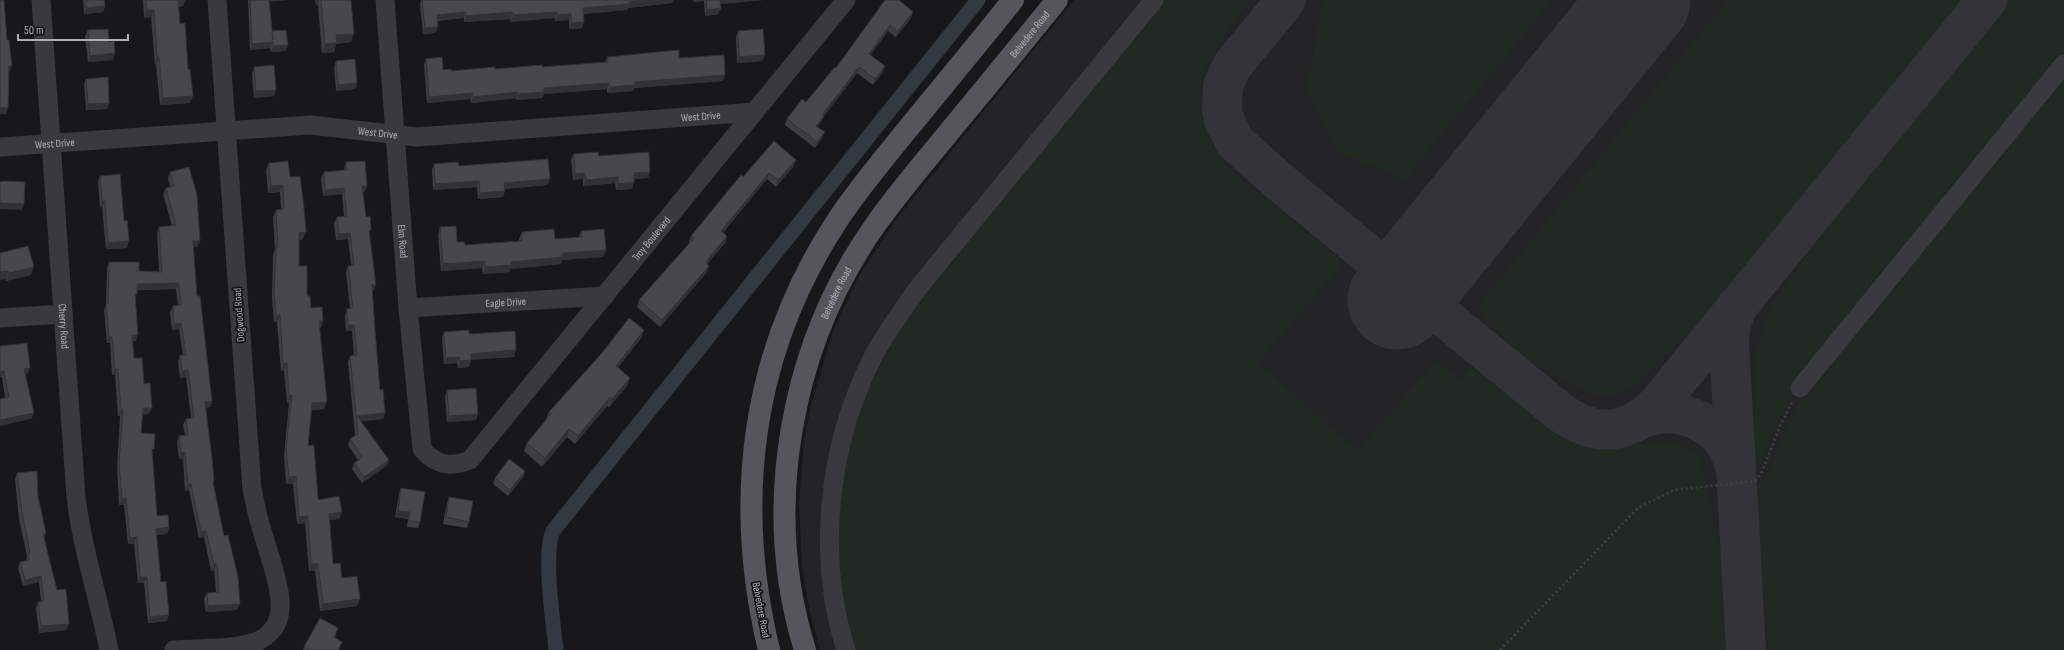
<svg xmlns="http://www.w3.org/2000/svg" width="2064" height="650" viewBox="0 0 2064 650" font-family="'Sofia Sans Condensed',sans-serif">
  <rect width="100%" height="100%" fill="#181719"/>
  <polygon fill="#242426" points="1074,0 2064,0 2064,650 820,650 809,608 802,567 799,504 804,442 811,405 833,331 860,274 899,216"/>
  <g fill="#222923">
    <path d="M 1165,0 L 1250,0 L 1222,38 L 1205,70 L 1202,87 L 1203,110 L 1206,126 L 1214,147 L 1224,163 L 1240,179 L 1344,262 L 1258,363 L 1357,451 L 1437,360 L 1460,380 L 1471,368 L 1484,373 L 1556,430 L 1575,440 L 1599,446 L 1669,442 L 1687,447 L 1695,453 L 1701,461 L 1706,482 L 1725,580 L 1727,650 L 854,650 C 849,630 844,610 840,590 C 838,578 839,564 839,551 C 835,453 865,383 918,303 Z"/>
    <polygon points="1323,0 1552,0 1403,181 1336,150 1306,91"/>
    <polygon points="1728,0 1963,0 1698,324 1628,391 1609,396 1593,395 1522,357 1477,307"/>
    <polygon points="2009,0 2064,0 2064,53 1801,373 1753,475 1752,443 1757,352 1764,320 1822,230"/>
    <polygon points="2064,76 2064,650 1768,650 1755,489 1767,474 1795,408 1804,394"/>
  </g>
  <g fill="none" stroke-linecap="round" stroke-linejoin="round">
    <path stroke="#333940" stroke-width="15" d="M 556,650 C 553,622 543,554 553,531 L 978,0"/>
    <g stroke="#343438" stroke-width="40">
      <path d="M 1286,0 L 1232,66 L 1223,86 L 1222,109 L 1224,120 L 1235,142 L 1281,183 L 1560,412 C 1595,437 1627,436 1658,404 L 1987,0"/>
      <polyline points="1737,306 1730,327 1729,342 1746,650"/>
      <path d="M 1643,418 C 1683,404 1725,425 1735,467"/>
    </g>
    <polyline stroke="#343438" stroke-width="99" points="1397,300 1641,0"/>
    <polyline stroke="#3f4044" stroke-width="2.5" stroke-dasharray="2 3" stroke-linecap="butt" points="1500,650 1638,508 1674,490 1755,481 1761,474 1779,428 1792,402"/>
    <g stroke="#39393e" stroke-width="19">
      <path id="s1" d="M 41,0 L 76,497 C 82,549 99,599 109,650"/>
      <path id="s2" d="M 385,0 L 408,308 L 422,449 C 436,465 450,468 470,460 L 846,0"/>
      <path id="s3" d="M 0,147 L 310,125 L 417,137 L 755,112"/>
      <path id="s4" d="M 408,308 L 605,296"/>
      <polyline points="0,318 63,314"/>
      <polyline points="1800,388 2064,64"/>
      <path d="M 174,650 C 199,648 235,650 258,641 C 268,636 277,627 279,616 C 285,594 267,550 261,527 C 257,515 255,502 252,489 L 217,0"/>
      <path d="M 846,650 C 816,556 828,446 872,359 C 885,333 902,311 918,288 L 1154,0"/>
    </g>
    <g stroke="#55565c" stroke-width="22">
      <path d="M 769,650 C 733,501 751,354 835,224 C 856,191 882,161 906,131 C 942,87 978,44 1013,0"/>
      <path id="s5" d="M 805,650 C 761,508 790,345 876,224 C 900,190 928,158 954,126 C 989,84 1023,42 1057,0"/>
    </g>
  </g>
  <g fill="#3d3e40">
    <polygon points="83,0 104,0 105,6 103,12 84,14"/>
    <polygon points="143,0 185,0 183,6 179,7 180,24 190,103 160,105 156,65 155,65 151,17 144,18"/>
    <polygon points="248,0 288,0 269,1 272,32 288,45 285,51 271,52 270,48 250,50"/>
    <polygon points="315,0 351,0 351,42 336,44 334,52 322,53 318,5 316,5"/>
    <polygon points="421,0 673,0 672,3 628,8 627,10 584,14 582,28 569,29 569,20 555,21 555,18 510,22 510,19 464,22 464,18 437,21 438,27 435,33 423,34 420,3"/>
    <polygon points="693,0 763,0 720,4 721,8 718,14 705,16 704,1 693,2"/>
    <polygon points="885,0 911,18 896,37 888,31 870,55 883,72 873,85 857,73 824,116 821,122 818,127 822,138 815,148 785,125 787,119 806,102 836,68"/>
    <polygon points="88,30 109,42 113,60 88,62 85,36"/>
    <polygon points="738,31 762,61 737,63 736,37"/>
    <polygon points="607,57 679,58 723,81 634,88 633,91 607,93 607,89 544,94 542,98 516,100 516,98 471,103 470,99 427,103 424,65 426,59 443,70 451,71 542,67 605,63"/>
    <polygon points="336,61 357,83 355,89 336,91 334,67"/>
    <polygon points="254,67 276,90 274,96 254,98 252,73"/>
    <polygon points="86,79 109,103 107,109 86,110 84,85"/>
    <polygon points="574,154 599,156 650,172 648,178 634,179 632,189 616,190 615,183 583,186 583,179 573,180 571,160"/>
    <polygon points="796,160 793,167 776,187 767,179 723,232 727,236 725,243 707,264 709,266 707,272 660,327 637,307 639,300 690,243 689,242 691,236 743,177"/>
    <polygon points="346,162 365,192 363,192 366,217 369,236 373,291 372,291 380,390 385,413 383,419 361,421 389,460 386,466 362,483 352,469 354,463 358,460 348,445 350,439 355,435 348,362 350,356 354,356 352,331 346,331 345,315 347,309 350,308 346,272 348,266 351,265 348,239 336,240 334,223 337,217 344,217 342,194 323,196 321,178 324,172 344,170 344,169"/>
    <polygon points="269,163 290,177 303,239 299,240 299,266 311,308 323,321 321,328 319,328 324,409 311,410 308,446 318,500 342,512 339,519 330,520 333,564 342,578 357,606 320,611 315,571 309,571 305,523 297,524 293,484 286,484 284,455 289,403 287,403 284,370 281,371 277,322 274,322 272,298 273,255 275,249 273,217 276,210 281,209 280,192 268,193 266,170"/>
    <polygon points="434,164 459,166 550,179 547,185 505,189 503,197 478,199 477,187 433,190 432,170"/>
    <polygon points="170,172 200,241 197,247 193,247 197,296 212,401 210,407 206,408 213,485 237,610 206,612 204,599 207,593 216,592 214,570 211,571 204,537 199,538 189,490 185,491 183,459 179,459 177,442 179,436 185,435 183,425 186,419 191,418 186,377 180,378 178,362 180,355 183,355 179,329 172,330 170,312 173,306 178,305 176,289 137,290 135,299 136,341 133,341 134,358 144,384 149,414 142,414 141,433 152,455 157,516 169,527 167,534 156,535 161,582 167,621 148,623 144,583 138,583 134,544 128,544 124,505 119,505 117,468 120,416 118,416 115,375 112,375 110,343 107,343 104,310 106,305 107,268 109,262 139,271 159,272 157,233 159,227 172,226 163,194 166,188 170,187 168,178"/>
    <polygon points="100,176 127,248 106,249 102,207 100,207 98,182"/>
    <polygon points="440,227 457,242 465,245 519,241 519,239 522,232 555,239 579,237 581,231 606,250 603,257 562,260 561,264 510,269 509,272 483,274 482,268 441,271 438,235"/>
    <polygon points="0,253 31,275 6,281"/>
    <polygon points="644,330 641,338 618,367 630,378 627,386 609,407 607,406 575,444 567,437 542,467 524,451 527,443 546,419 549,412"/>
    <polygon points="444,332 469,334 514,357 471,359 469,367 458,368 457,363 444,364 442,338"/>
    <polygon points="0,346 27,374 25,374 34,413 31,419 5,398 2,377"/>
    <polygon points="447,390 478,414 476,420 447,422 445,397"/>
    <polygon points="525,471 523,477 508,496 493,484 495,478"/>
    <polygon points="17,473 38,496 44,538 66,630 39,633 36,608 38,602 41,601 39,582 23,586 18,568 20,562 26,561 27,556 19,519 15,479"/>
    <polygon points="401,488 420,522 418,528 407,527 408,519 395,517 399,494"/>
    <polygon points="449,497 469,522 467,528 443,524 447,503"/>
    <polygon points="338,628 335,637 342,642 339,650 303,650 304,647"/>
  </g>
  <g fill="#323234">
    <polygon points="178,0 185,0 183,6 176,7"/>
    <polygon points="267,0 288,0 266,2"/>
    <polygon points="317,0 319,0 318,5 316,5"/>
    <polygon points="647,0 673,0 672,3 628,8 627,10 581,14 583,8"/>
    <polygon points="693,0 704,0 704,1 693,2"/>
    <polygon points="719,0 763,0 717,4"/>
    <polygon points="105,6 103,12 84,14 86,8"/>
    <polygon points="721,8 718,14 705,16 707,10"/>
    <polygon points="147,10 154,10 151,17 144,18"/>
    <polygon points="466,12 464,18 434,21 437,15"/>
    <polygon points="512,12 510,19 464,22 466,16"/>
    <polygon points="557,12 555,18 510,22 513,15"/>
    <polygon points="913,12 911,18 896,37 898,31"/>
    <polygon points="571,14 569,20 555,21 557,15"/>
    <polygon points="584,22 582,28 569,29 571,23"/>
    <polygon points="890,25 888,31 867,60 869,54"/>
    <polygon points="438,27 435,33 423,34 425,28"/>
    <polygon points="354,34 351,42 336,44 334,52 322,53 325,44 336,35"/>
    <polygon points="273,42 270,48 250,50 252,44"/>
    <polygon points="288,45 285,51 271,52 273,46"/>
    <polygon points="115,53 113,60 88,62 90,56"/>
    <polygon points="765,55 762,61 737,63 739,57"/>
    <polygon points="157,57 159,57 156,65 155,65"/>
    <polygon points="12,65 10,71 7,72 9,66"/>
    <polygon points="885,66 883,72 873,85 875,79"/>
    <polygon points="859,67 857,73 820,121 822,115"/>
    <polygon points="725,75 723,81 634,88 633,91 607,93 610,87 635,82"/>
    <polygon points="357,83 355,89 336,91 338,85"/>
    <polygon points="609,83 607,89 544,94 542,98 516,100 518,94 544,88"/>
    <polygon points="276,90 274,96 254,98 256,91"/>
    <polygon points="518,92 516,98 471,103 473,97"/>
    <polygon points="473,93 470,99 427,103 429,97"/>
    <polygon points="193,96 190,103 160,105 163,98"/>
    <polygon points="109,103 107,109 86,110 88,104"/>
    <polygon points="0,107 8,108 6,114 0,114"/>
    <polygon points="824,116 821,122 814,132 816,126"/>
    <polygon points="825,132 822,138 815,148 817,142"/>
    <polygon points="796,160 793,167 776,187 778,180"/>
    <polygon points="650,172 648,178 632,179 634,173"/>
    <polygon points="585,173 583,179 573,180 575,174"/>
    <polygon points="769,173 767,179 719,238 721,231"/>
    <polygon points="618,177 615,183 583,186 586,180"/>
    <polygon points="550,179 547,185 502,189 504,183"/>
    <polygon points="479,181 477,187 433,190 435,184"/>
    <polygon points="634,182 632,189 616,190 618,184"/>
    <polygon points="283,185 280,192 268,193 271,186"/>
    <polygon points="362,186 367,186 365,192 360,193"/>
    <polygon points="344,188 342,194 323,196 325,190"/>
    <polygon points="505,191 503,197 478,199 480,193"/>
    <polygon points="102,201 105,201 102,207 100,207"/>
    <polygon points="0,203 24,204 22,210 0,209"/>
    <polygon points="306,232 303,239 297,240 299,233"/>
    <polygon points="350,233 348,239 336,240 339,234"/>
    <polygon points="727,236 725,243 703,269 706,262"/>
    <polygon points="129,241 127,248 106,249 108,243"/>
    <polygon points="193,241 200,241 197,247 191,247"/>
    <polygon points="606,250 603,257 562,260 561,264 510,269 509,272 483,274 485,267 511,262 563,253"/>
    <polygon points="485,261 482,268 441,271 443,264"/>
    <polygon points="709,266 707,272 660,327 662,320"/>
    <polygon points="34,267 31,275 6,281 9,273"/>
    <polygon points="8,271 6,279 0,280 0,272"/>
    <polygon points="179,283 176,289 135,290 137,284"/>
    <polygon points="372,285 376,285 373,291 369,291"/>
    <polygon points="276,315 280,315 277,322 274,322"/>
    <polygon points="319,321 323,321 321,328 316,328"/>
    <polygon points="181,323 179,329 172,330 174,324"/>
    <polygon points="348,325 354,325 352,331 346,331"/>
    <polygon points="644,330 641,338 613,374 616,366"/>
    <polygon points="132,335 138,335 136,341 130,342"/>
    <polygon points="109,337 112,337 110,343 107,343"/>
    <polygon points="516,350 514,357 468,360 471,354"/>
    <polygon points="459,357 457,363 444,364 446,358"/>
    <polygon points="471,360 469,367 458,368 460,361"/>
    <polygon points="287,363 284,370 281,371 283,364"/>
    <polygon points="30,368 27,374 22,375 24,369"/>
    <polygon points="115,369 118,369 115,375 112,375"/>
    <polygon points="188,370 186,377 180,378 182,371"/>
    <polygon points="4,371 2,377 0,377 0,372"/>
    <polygon points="630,378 627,386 609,407 612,399"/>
    <polygon points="292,395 289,403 287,403 289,396"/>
    <polygon points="610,397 607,406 575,444 578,436"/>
    <polygon points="212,401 210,407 203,408 205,402"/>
    <polygon points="327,402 324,409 309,410 312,403"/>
    <polygon points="143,408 152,408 149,414 141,415"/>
    <polygon points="121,410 123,410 120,416 118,416"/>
    <polygon points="34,413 31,419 0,426 0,420"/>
    <polygon points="385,413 383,419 356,422 357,416"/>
    <polygon points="478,414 476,420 447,422 449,416"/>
    <polygon points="569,429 567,437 542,467 545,458"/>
    <polygon points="185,452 183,459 179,459 181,453"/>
    <polygon points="389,460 386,466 362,483 364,477"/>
    <polygon points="525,471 523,477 508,496 510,490"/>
    <polygon points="296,476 293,484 286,484 289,477"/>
    <polygon points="188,484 191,484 189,490 185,491"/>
    <polygon points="126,498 124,505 119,505 122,499"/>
    <polygon points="398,511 410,512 408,519 395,517"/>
    <polygon points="342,512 339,519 327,521 329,514"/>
    <polygon points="308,516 305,523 297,524 299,517"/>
    <polygon points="169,527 167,534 154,535 156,529"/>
    <polygon points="206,531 204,537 199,538 201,532"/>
    <polygon points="46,533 44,539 43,534"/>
    <polygon points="137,537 134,544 128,544 130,538"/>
    <polygon points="214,564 217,564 214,570 211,571"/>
    <polygon points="311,564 318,564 315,571 309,571"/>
    <polygon points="41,576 39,582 23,586 25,580"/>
    <polygon points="140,577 147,577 144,583 138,583"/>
    <polygon points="360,599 357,606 320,611 323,604"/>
    <polygon points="240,604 237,610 206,612 208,606"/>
    <polygon points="169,615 167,621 148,623 150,617"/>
    <polygon points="69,624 66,630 39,633 41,626"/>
  </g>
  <g fill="#47484b" stroke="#323234">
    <polygon points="0,0 4,0 7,40 9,40 12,65 9,66 8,108 0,107"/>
    <polygon points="86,0 104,0 105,6 86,8"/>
    <polygon points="146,0 178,0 180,24 185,23 188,69 190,69 193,96 163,98 159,57 157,57 154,10 147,10"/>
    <polygon points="250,0 269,0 273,40 272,31 286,30 288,45 273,46 273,42 252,44"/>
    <polygon points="321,0 351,0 354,34 336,35 337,43 325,44"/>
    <polygon points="422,0 647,0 629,2 629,4 583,8 584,22 571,23 571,14 557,15 557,12 513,15 512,12 466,16 466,12 437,15 438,27 425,28"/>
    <polygon points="706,0 720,0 721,8 707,10"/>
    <polygon points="885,0 899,0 913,12 898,31 890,25 869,54 885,66 875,79 859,67 822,115 824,116 816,126 825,132 817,142 787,119 802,99 806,102 835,67 836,68"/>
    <polygon points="108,29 109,42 114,41 115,53 90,56 88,30"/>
    <polygon points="763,29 765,55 739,57 738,31"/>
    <polygon points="679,50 679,58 724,55 725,75 635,82 635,85 610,87 609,83 544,88 544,92 518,94 518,92 473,97 473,93 429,97 426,59 442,57 443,70 451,69 451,71 495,67 495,69 542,65 542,67 608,62 607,57"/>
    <polygon points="355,59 357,83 338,85 336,61"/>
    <polygon points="274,65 276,90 256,91 254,67"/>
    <polygon points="108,77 109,103 88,104 86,79"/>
    <polygon points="774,141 796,160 778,180 769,173 721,231 727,236 706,262 709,266 662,320 639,300 694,238 691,236 741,175 743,177"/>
    <polygon points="598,152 599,156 649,152 650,172 634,173 634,182 618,184 618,177 586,180 585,173 575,174 574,154"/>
    <polygon points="548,159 550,179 504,183 505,191 480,193 479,181 435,184 434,164 458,162 459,166"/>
    <polygon points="288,161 290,177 300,176 304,208 306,232 299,233 299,266 307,266 307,296 310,296 311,308 322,307 323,321 319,321 327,402 312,403 308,446 314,445 318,500 339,496 342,512 329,514 333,564 340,563 342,578 357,576 360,599 323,604 318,564 311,564 308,516 299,517 296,476 289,477 286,448 292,395 289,396 287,363 283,364 280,315 276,315 274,291 276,247 278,248 276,210 284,209 283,185 271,186 269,163"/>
    <polygon points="365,161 367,186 362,186 366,217 370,216 371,230 369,231 376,285 372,285 375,332 380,390 383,389 385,413 357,416 389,460 364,477 354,463 363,457 350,439 358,434 350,356 357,355 354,325 348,325 347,309 353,308 348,266 354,265 350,233 339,234 337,217 347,216 344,188 325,190 324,172 347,170 346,162"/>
    <polygon points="189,167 197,195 200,241 193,241 197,296 200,296 212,401 205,402 212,458 214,482 213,482 224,536 228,535 238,577 240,604 208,606 207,593 219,592 217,564 214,564 206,531 201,532 191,484 188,484 185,452 181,453 179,436 188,435 186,419 194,418 188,370 182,371 180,355 186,355 181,323 174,324 173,306 181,305 179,283 137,284 137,294 135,294 138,335 132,335 134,358 142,358 144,384 150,383 152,408 143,408 141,433 155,434 154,449 152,449 157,516 168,515 169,527 156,529 161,582 166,581 169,615 150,617 147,577 140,577 137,537 130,538 126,498 122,499 119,462 123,410 121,410 118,369 115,369 112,337 109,337 106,304 108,303 109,262 139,262 139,271 162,272 159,227 176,225 166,188 174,186 170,172"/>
    <polygon points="120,174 124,221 127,220 129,241 108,243 105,201 102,201 100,176"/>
    <polygon points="4,181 25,182 24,204 0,203 0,182"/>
    <polygon points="456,226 457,242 464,242 465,245 522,241 522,232 554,229 555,239 582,237 581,231 604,229 606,250 563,253 563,257 511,262 511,265 485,267 485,261 443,264 440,227"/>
    <polygon points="28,246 34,267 9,273 8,271 0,272 0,253"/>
    <polygon points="629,318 644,330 616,366 630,378 612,399 610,397 578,436 569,429 545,458 527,443 551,414 549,412 602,353"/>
    <polygon points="469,330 469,334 515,331 516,350 471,354 471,360 460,361 459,357 446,358 444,332"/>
    <polygon points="27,343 30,368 24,369 34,413 0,420 0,399 9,397 4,371 0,372 0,346"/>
    <polygon points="476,388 478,414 449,416 447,390"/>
    <polygon points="509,459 525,471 510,490 495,478"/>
    <polygon points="37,471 38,496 46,533 43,534 57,590 66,589 69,624 41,626 38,602 44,601 41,576 25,580 20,562 29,560 28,554 30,553 22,512 17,473"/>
    <polygon points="401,488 425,492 420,522 409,521 410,512 398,511"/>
    <polygon points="449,497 473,501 469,522 446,517"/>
    <polygon points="320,618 338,628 334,637 342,642 338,650 309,650 304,647"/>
  </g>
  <g text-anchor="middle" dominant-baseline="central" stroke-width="3.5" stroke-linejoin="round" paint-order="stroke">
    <g font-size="11" fill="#abaeb7" stroke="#131214">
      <text stroke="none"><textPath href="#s5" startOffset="691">Belvedere Road</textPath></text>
      <text stroke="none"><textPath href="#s3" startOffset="703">West Drive</textPath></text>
      <text stroke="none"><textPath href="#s3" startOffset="379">West Drive</textPath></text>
      <text stroke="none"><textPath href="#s3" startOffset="55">West Drive</textPath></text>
      <text stroke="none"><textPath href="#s2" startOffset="790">Troy Boulevard</textPath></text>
      <text stroke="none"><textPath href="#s2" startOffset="242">Elm Road</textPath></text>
      <text stroke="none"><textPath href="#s5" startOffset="367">Belvedere Road</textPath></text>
      <text stroke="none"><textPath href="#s4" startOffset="98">Eagle Drive</textPath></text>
      <text transform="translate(239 315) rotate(-94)">Dogwood Road</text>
      <text stroke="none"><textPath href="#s1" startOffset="327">Cherry Road</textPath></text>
      <text transform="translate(761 610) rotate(79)">Belvedere Road</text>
    </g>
  </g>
  <path d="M18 34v6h110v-6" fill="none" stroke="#abaeb7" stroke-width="2"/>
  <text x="24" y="34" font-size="12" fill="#abaeb7" stroke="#131214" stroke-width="3" paint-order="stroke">50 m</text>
</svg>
